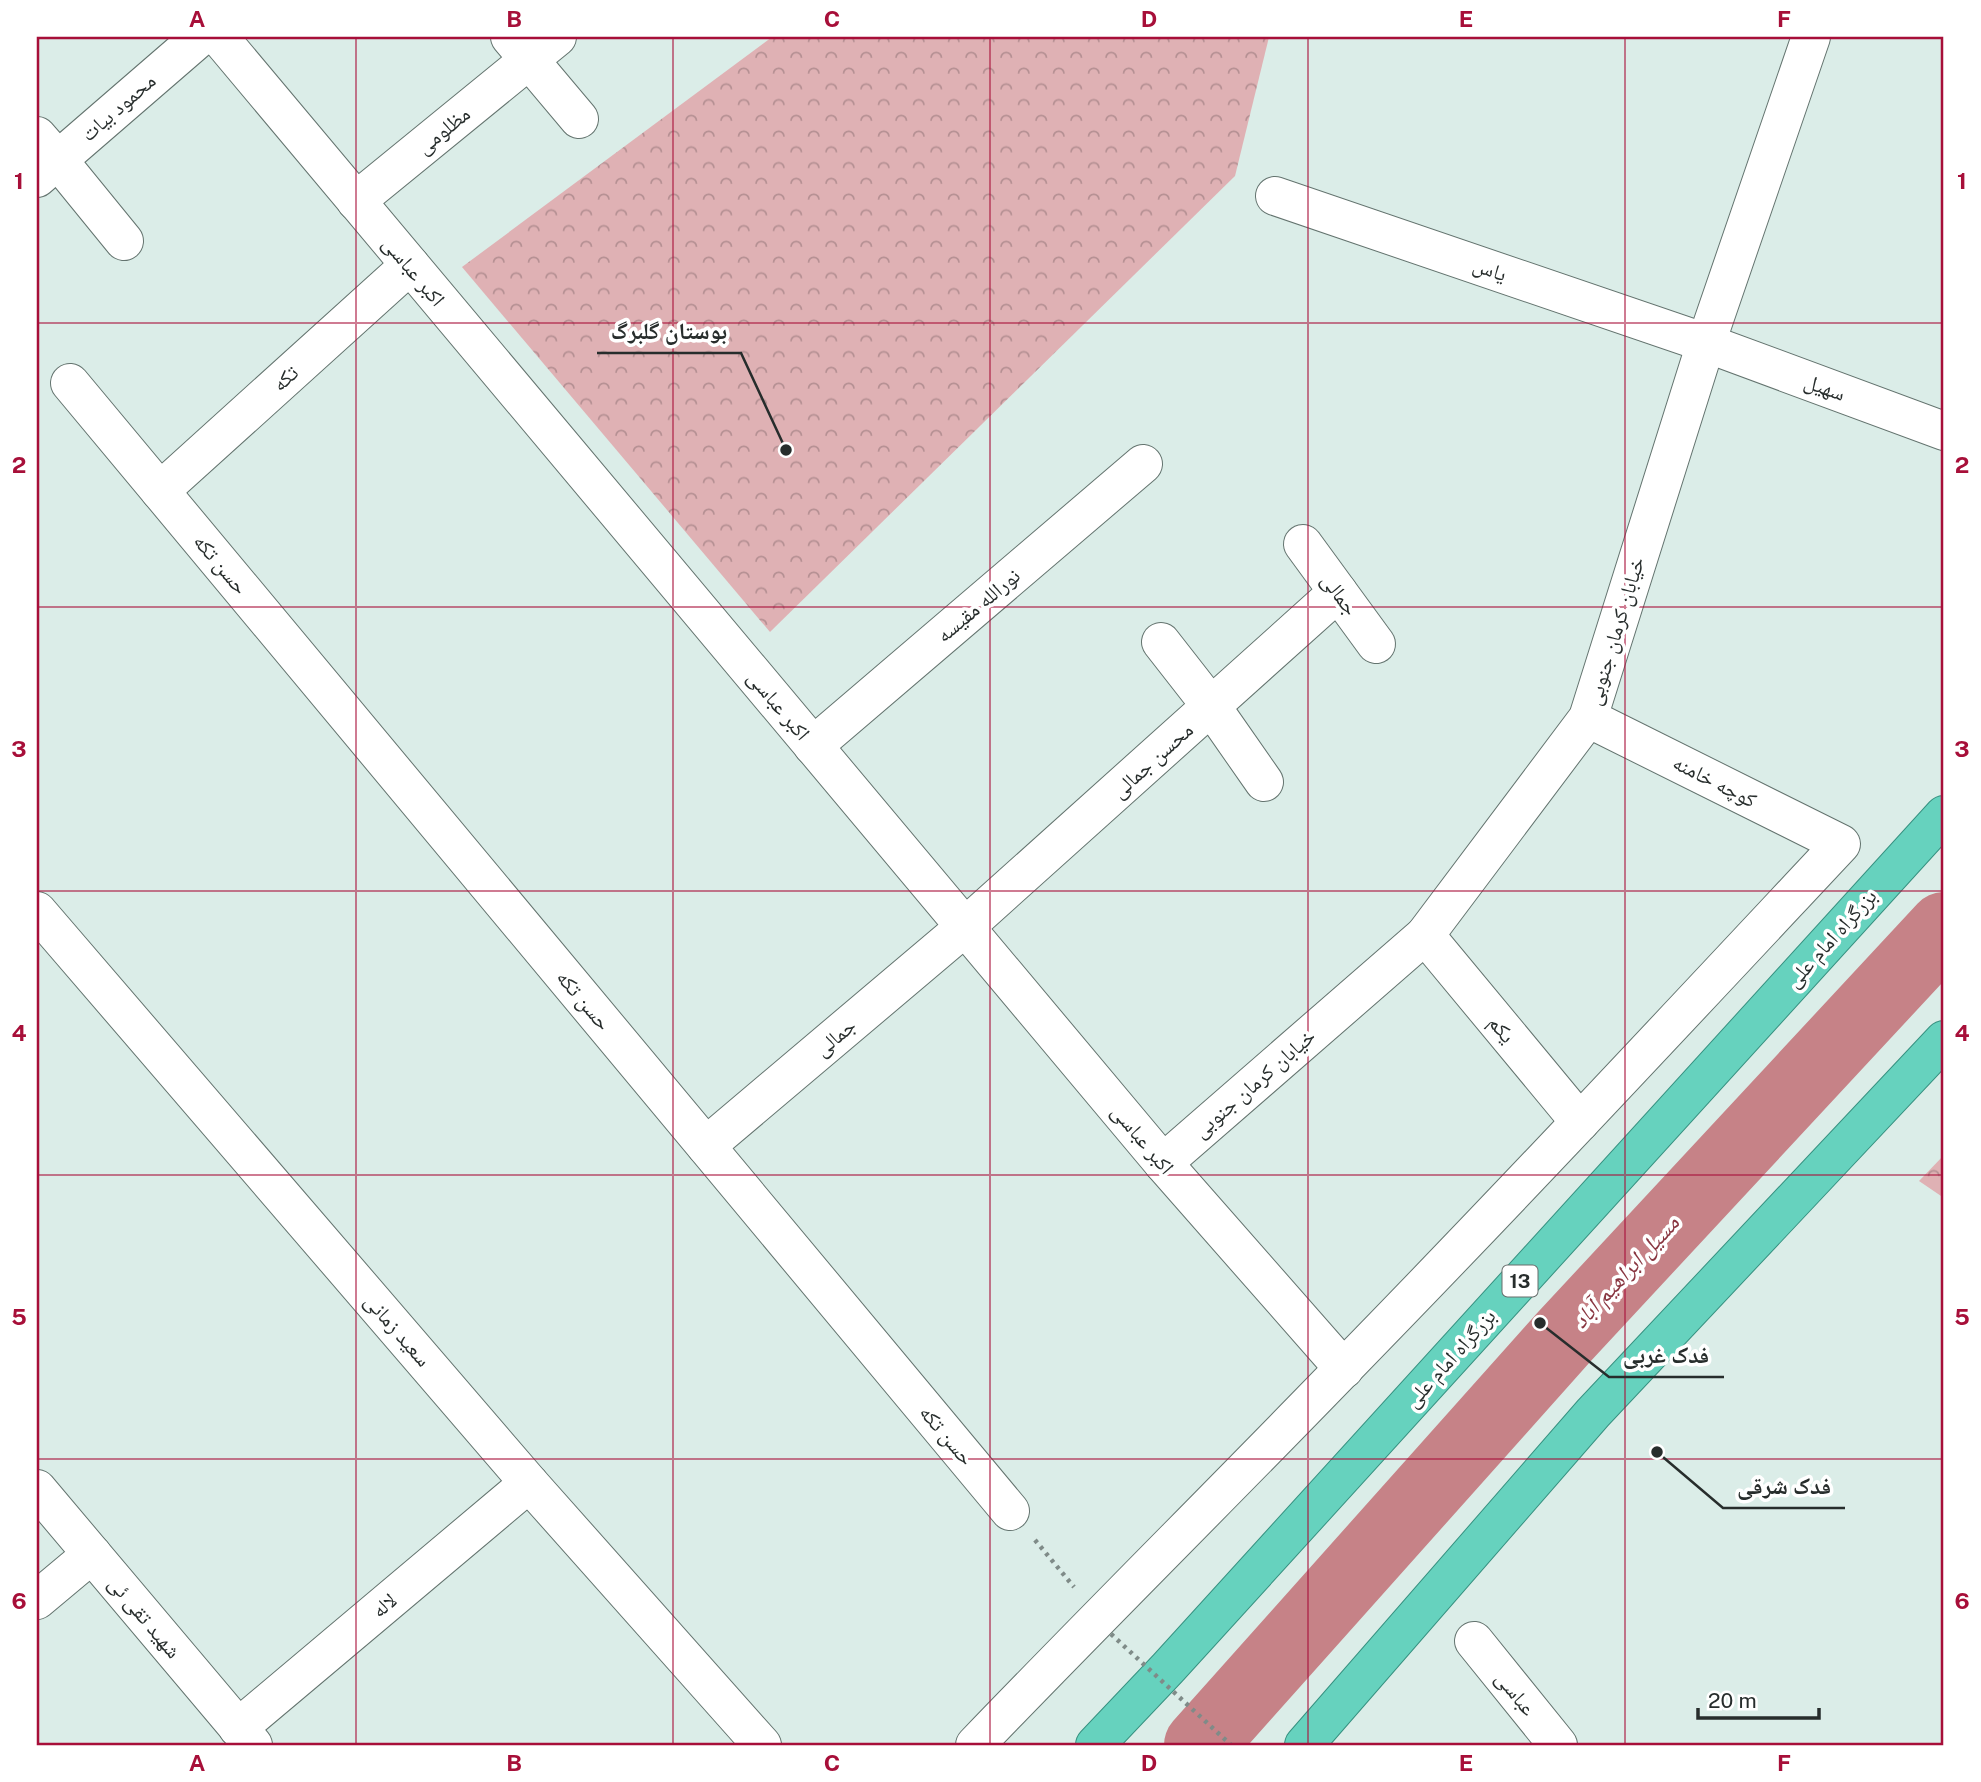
<svg xmlns="http://www.w3.org/2000/svg" width="1981" height="1782" viewBox="0 0 1981 1782" font-family="'Public Sans','Noto Naskh Arabic',sans-serif">
  <defs>
    <pattern id="park-crowns" width="20" height="18" patternUnits="userSpaceOnUse" patternTransform="scale(1.75)"><rect width="20" height="18" fill="#dfb1b4"/><path d="M2 6a3 3 0 1 1 6 0M12 15a3 3 0 1 1 6 0" fill="none" stroke="#b59093"/></pattern>
  </defs>
  <rect width="100%" height="100%" fill="#dbede8"/>
  <g fill="url(#park-crowns)">
    <polygon points="772,37 1269,37 1235,176 770,632 462,267"/>
    <polygon points="1944,1155 1944,1198 1919,1181"/>
  </g>
  <g fill="none" stroke-linecap="round" stroke-linejoin="round">
    <polyline stroke="#c68287" stroke-width="72" points="1200,1745 1564,1337 1944,928"/>
    <g stroke="#64746f" stroke-width="40">
      <g id="minor">
        <polyline points="219,37 1163,1163 1344,1369"/>
        <polyline points="510,37 579,119"/>
        <polyline points="37,136 58,160 124,241"/>
        <polyline points="37,178 200,37"/>
        <polyline points="1275,196 1706,343 1944,431"/>
        <polyline points="356,201 557,37"/>
        <polyline points="70,383 1010,1511"/>
        <polyline points="160,491 410,265"/>
        <polyline points="1303,544 1376,644"/>
        <polyline points="1161,642 1211,706 1264,782"/>
        <polyline points="813,746 1143,464"/>
        <polyline points="37,911 529,1483 762,1745"/>
        <polyline points="1425,935 1580,1122"/>
        <polyline points="706,1146 965,927 1338,592"/>
        <polyline points="1163,1163 1425,935 1588,718 1706,343 1811,37"/>
        <polyline points="37,1489 253,1745"/>
        <polyline points="37,1600 92,1554"/>
        <polyline points="1474,1641 1558,1745"/>
        <polyline points="238,1728 529,1483"/>
        <path d="M 975,1745 C 1097,1618 1222,1494 1344,1368 C 1512,1196 1676,1020 1841,844 L 1588,718"/>
      </g>
    </g>
    <g stroke="#379180" stroke-width="40">
      <g id="trunk">
        <polyline points="1095,1745 1168,1668 1944,815"/>
        <polyline points="1304,1745 1593,1413 1944,1040"/>
      </g>
    </g>
    <polyline stroke="#7f8b88" stroke-width="4.5" stroke-dasharray="3.5 5" stroke-linecap="butt" points="1035,1540 1074,1587"/>
    <use href="#minor" stroke="#fff" stroke-width="38"/>
    <use href="#trunk" stroke="#66d2be" stroke-width="38"/>
    <polyline stroke="#7f8b88" stroke-width="4.5" stroke-dasharray="3.5 5" stroke-linecap="butt" points="1111,1634 1231,1745"/>
  </g>
  <path fill="none" stroke="#a70f39" stroke-width="2" stroke-opacity="0.55" d="M 356,37 L 356,1745M 673,37 L 673,1745M 990,37 L 990,1745M 1308,37 L 1308,1745M 1625,37 L 1625,1745M 37,323 L 1944,323M 37,607 L 1944,607M 37,891 L 1944,891M 37,1175 L 1944,1175M 37,1459 L 1944,1459"/>
  <g text-anchor="middle" dominant-baseline="central" stroke-width="7" stroke-linejoin="round" paint-order="stroke">
    <rect fill="#fff" stroke="#686c6b" stroke-width="2" x="1502.5" y="1265.5" width="35" height="31" rx="5"/>
    <g font-size="19" font-weight="bold" fill="#272d2c">
      <text x="1520" y="1281">13</text>
    </g>
    <g font-size="21" fill="#272d2c" stroke="#fff">
      <text transform="translate(118 107) rotate(-41)">محمود بیات</text>
      <text transform="translate(443 130) rotate(-39)">مظلومی</text>
      <text transform="translate(1490 269) rotate(19)">یاس</text>
      <text transform="translate(414 271) rotate(50)">اکبر عباسی</text>
      <text transform="translate(285 378) rotate(-42)">تکه</text>
      <text transform="translate(1825 387) rotate(20)">سهیل</text>
      <text transform="translate(221 564) rotate(50)">حسن تکه</text>
      <text transform="translate(1340 594) rotate(54)">جمالی</text>
      <text transform="translate(978 605) rotate(-40)">نورالله مقیسه</text>
      <text transform="translate(1615 631) rotate(-73)">خیابان کرمان جنوبی</text>
      <text transform="translate(779 705) rotate(50)">اکبر عباسی</text>
      <text transform="translate(1152 760) rotate(-42)">محسن جمالی</text>
      <text transform="translate(1715 781) rotate(27)">کوچه خامنه</text>
      <text transform="translate(1831 938) rotate(-48)">بزرگراه امام علی</text>
      <text transform="translate(584 1000) rotate(50)">حسن تکه</text>
      <text transform="translate(1502 1029) rotate(50)">یکم</text>
      <text transform="translate(835 1037) rotate(-40)">جمالی</text>
      <text transform="translate(1254 1083) rotate(-41)">خیابان کرمان جنوبی</text>
      <text transform="translate(1143 1139) rotate(50)">اکبر عباسی</text>
      <text transform="translate(398 1330) rotate(49)">سعید زمانی</text>
      <text transform="translate(1450 1358) rotate(-48)">بزرگراه امام علی</text>
      <text transform="translate(947 1435) rotate(50)">حسن تکه</text>
      <text transform="translate(384 1605) rotate(-40)">لاله</text>
      <text transform="translate(145 1617) rotate(50)">شهید تقی ئی</text>
      <text transform="translate(1516 1693) rotate(51)">عباسی</text>
    </g>
    <g font-size="23" font-style="italic" fill="#893641" stroke="#fff">
      <text transform="translate(1625 1271) rotate(-47)">مسیل ابراهیم آباد</text>
    </g>
  </g>
  <path fill="none" stroke="#272d2c" stroke-width="2.5" d="M786 450L741 353H597M1540 1323L1609 1377H1724M1657 1452L1723 1508H1845"/>
  <g fill="#272d2c" stroke="#fff" stroke-width="2.5">
    <circle cx="786" cy="450" r="7"/>
    <circle cx="1540" cy="1323" r="7"/>
    <circle cx="1657" cy="1452" r="7"/>
  </g>
  <g font-size="23" text-anchor="middle" font-weight="bold" fill="#272d2c" stroke="#fff" stroke-width="7" stroke-linejoin="round" paint-order="stroke">
    <text x="669" y="339">بوستان گلبرگ</text>
    <text x="1666" y="1363">فدک غربی</text>
    <text x="1784" y="1494">فدک شرقی</text>
  </g>
  <rect width="1981" height="1782" fill="none" stroke="#ffffff" stroke-width="77"/>
  <path d="M1698 1708v10h121v-10" fill="none" stroke="#272d2c" stroke-width="3.5"/>
  <text x="1708" y="1708" font-size="21" fill="#272d2c" stroke="#ffffff" stroke-width="5" paint-order="stroke">20 m</text>
  <rect x="38" y="38" width="1904" height="1706" fill="none" stroke="#a70f39" stroke-width="2.5"/>
  <g font-size="23" text-anchor="middle" font-weight="bold" fill="#a70f39">
    <text x="197" y="27">A</text>
    <text x="514" y="27">B</text>
    <text x="832" y="27">C</text>
    <text x="1149" y="27">D</text>
    <text x="1466" y="27">E</text>
    <text x="1784" y="27">F</text>
    <text x="19" y="189">1</text>
    <text x="1962" y="189">1</text>
    <text x="19" y="473">2</text>
    <text x="1962" y="473">2</text>
    <text x="19" y="757">3</text>
    <text x="1962" y="757">3</text>
    <text x="19" y="1041">4</text>
    <text x="1962" y="1041">4</text>
    <text x="19" y="1325">5</text>
    <text x="1962" y="1325">5</text>
    <text x="19" y="1609">6</text>
    <text x="1962" y="1609">6</text>
    <text x="197" y="1771">A</text>
    <text x="514" y="1771">B</text>
    <text x="832" y="1771">C</text>
    <text x="1149" y="1771">D</text>
    <text x="1466" y="1771">E</text>
    <text x="1784" y="1771">F</text>
  </g>
</svg>
